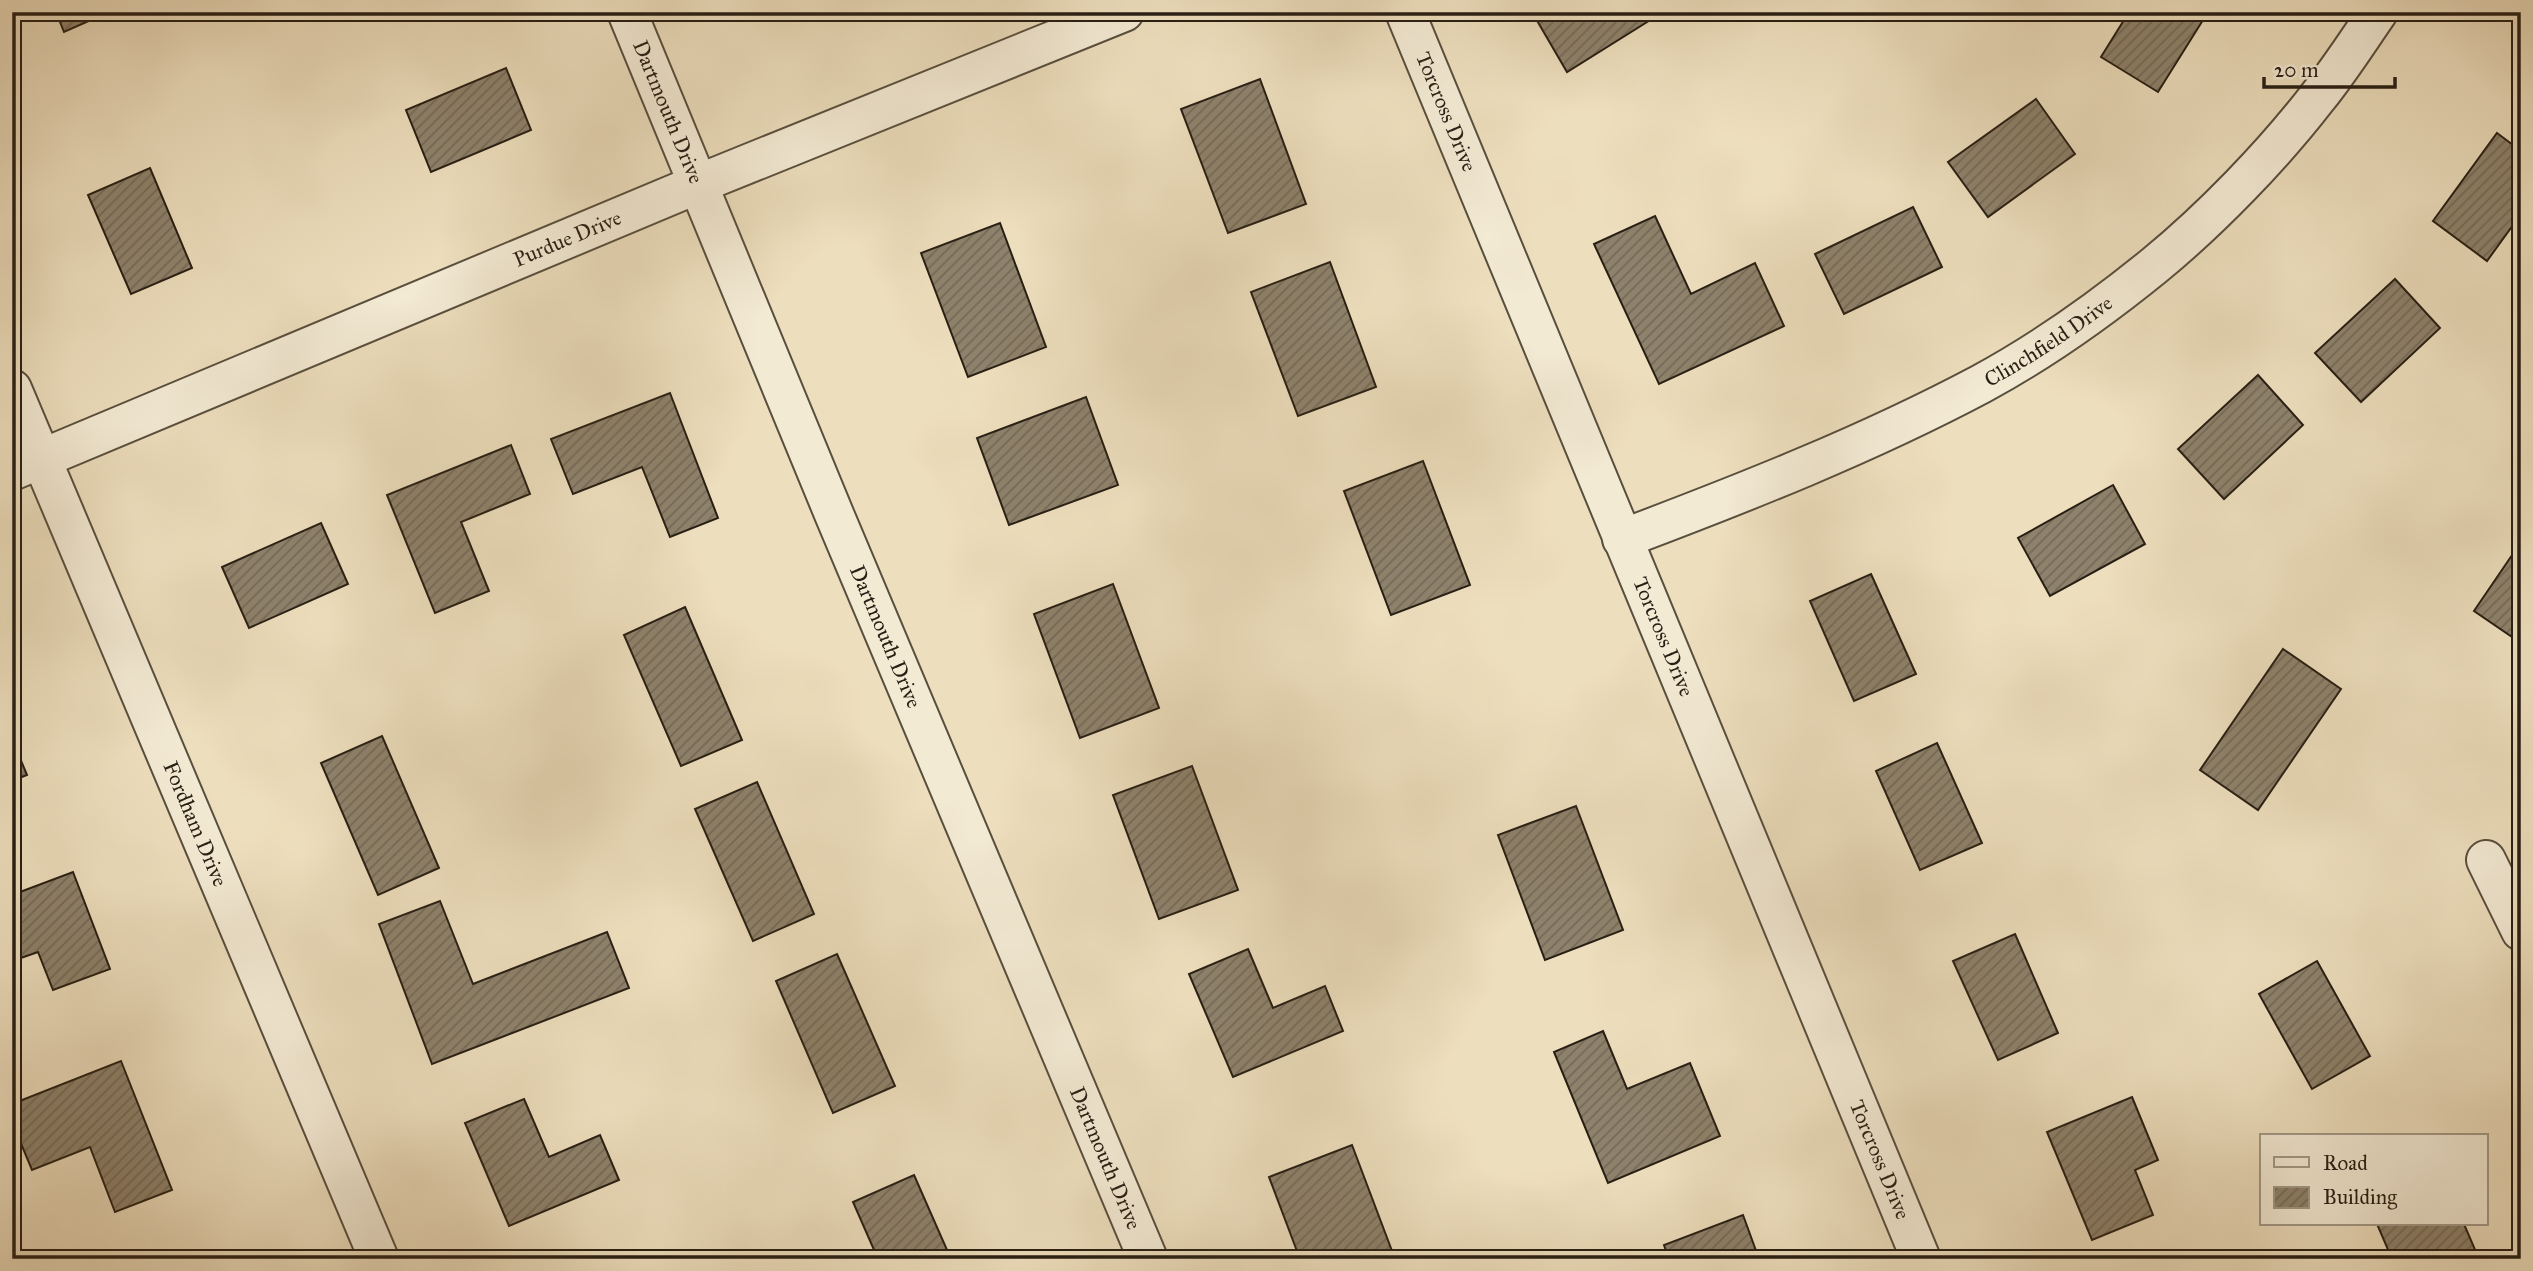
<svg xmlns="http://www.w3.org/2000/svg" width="2533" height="1271" viewBox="0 0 2533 1271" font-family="'IM FELL Great Primer',serif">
  <defs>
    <pattern id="building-hatch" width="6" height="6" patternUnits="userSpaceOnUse" patternTransform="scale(1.75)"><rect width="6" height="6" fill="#8e826c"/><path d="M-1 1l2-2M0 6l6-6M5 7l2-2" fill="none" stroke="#746a58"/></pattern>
  </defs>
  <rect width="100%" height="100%" fill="#eddebd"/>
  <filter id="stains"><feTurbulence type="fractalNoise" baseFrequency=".00286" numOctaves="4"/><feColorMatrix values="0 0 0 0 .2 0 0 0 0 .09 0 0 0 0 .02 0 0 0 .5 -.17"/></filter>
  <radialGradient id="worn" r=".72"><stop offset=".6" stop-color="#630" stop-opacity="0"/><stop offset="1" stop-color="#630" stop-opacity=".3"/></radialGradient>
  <g fill="url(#building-hatch)" stroke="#281f14" stroke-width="2">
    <polygon points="56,12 109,12 64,32"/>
    <polygon points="1532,12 1663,12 1567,72"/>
    <polygon points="2129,12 2208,12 2158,92 2101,57"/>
    <polygon points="506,68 531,130 431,172 406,110"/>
    <polygon points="1260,79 1306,204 1228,233 1181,109"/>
    <polygon points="2036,99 2075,154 1988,217 1948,162"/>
    <polygon points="2497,133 2521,151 2521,214 2487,261 2433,221"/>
    <polygon points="150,168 192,268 131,294 88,195"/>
    <polygon points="1913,207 1942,267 1844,314 1815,254"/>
    <polygon points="1655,216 1691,294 1755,263 1784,326 1659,384 1594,244"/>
    <polygon points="1000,223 1046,347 968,377 921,253"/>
    <polygon points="1330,262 1376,387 1298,416 1251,292"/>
    <polygon points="2395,279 2440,328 2361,402 2315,353"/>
    <polygon points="2258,375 2303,425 2224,499 2178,449"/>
    <polygon points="670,393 718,518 670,537 642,467 573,494 551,439"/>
    <polygon points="1086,397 1118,485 1009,525 977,438"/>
    <polygon points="511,445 530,494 461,522 489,591 435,613 387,495"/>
    <polygon points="1423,461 1470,585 1391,615 1344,491"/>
    <polygon points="2113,485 2145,544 2050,596 2018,538"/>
    <polygon points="321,523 348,584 249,628 222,567"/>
    <polygon points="2521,542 2521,643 2474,611"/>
    <polygon points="1871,574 1916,674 1854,701 1810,601"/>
    <polygon points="1113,584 1159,708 1080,738 1034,614"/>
    <polygon points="685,607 742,740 681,766 624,635"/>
    <polygon points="2283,649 2341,689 2258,810 2200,770"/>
    <polygon points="382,736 439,868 378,895 321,763"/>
    <polygon points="12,739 27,775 12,781"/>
    <polygon points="1937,743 1982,843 1920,870 1876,771"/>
    <polygon points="1192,766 1238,890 1159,919 1113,795"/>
    <polygon points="757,782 814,914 753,941 695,809"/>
    <polygon points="1576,806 1623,930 1545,960 1498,835"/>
    <polygon points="73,872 110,969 53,990 38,952 12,961 12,895"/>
    <polygon points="440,901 473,984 607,932 629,988 432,1064 379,924"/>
    <polygon points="2015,934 2058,1033 1998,1060 1953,961"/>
    <polygon points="1248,949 1273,1008 1325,986 1343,1031 1233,1077 1189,974"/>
    <polygon points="837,954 895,1086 833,1113 776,981"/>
    <polygon points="2317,961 2370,1056 2312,1089 2259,994"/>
    <polygon points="1603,1031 1627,1089 1690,1063 1720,1136 1608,1183 1554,1052"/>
    <polygon points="121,1061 172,1190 115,1212 90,1147 32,1170 12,1122 12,1104"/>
    <polygon points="2132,1097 2158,1160 2135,1170 2153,1215 2092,1240 2047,1132"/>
    <polygon points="524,1099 549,1157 600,1135 619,1180 509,1226 465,1123"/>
    <polygon points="1352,1145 1392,1251 1371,1259 1300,1259 1269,1177"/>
    <polygon points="914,1175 951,1259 878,1259 853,1202"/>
    <polygon points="1743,1215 1759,1259 1669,1259 1664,1245"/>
    <polygon points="2377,1224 2464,1224 2479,1259 2392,1259"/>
  </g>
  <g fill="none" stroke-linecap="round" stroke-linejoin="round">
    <g stroke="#594f3e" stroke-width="42">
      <g id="street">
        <path id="s1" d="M 627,12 L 834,514 L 1148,1259"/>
        <path id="s2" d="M 1405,12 L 1921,1259"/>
        <path id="s3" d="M 12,389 L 379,1259"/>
        <path id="s4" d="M 12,471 L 698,184 L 1124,12"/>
        <path id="s5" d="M 1622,539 C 1744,493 1866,445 1981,384 C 2042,351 2101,309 2155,265 C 2211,219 2273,155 2317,98 C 2339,71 2358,41 2378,12"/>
        <polyline points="2486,860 2521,931"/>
      </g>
    </g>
    <use href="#street" stroke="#f3ead4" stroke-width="38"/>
  </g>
  <g text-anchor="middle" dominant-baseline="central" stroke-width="5" stroke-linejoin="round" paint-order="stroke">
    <g font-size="21" fill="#281f14" stroke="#f3ead4">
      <text stroke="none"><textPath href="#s2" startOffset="108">Torcross Drive</textPath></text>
      <text stroke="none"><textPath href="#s1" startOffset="108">Dartmouth Drive</textPath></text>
      <text stroke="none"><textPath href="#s4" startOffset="602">Purdue Drive</textPath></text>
      <text stroke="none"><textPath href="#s5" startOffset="471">Clinchfield Drive</textPath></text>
      <text stroke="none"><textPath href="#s1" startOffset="676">Dartmouth Drive</textPath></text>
      <text stroke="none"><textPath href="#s2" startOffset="676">Torcross Drive</textPath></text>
      <text stroke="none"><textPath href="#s3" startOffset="472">Fordham Drive</textPath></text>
      <text stroke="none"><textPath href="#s1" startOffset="1242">Dartmouth Drive</textPath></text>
      <text stroke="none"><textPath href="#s2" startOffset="1242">Torcross Drive</textPath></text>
    </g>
  </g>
  <rect width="2533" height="1271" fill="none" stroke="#eddebd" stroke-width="42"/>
  <rect x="14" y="14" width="2505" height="1243" fill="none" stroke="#281f14" stroke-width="3.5"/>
  <rect x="21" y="21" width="2491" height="1229" fill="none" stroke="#281f14" stroke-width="2"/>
  <rect x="2260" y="1134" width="228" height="91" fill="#f3ead4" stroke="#a29987" stroke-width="2"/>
  <rect x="2274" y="1157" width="35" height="10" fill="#f3ead4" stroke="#a29987" stroke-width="2"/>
  <text x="2323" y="1170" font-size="21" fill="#281f14">Road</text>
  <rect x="2274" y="1187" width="35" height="21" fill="url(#building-hatch)" stroke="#a29987" stroke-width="2"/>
  <text x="2323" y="1204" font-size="21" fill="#281f14">Building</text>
  <path d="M2264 77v10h131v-10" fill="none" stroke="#281f14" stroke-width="3.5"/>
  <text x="2274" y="77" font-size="21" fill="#281f14" stroke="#f3ead4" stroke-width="5" paint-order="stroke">20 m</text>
  <rect width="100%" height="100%" filter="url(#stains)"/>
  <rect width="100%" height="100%" fill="url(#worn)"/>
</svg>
